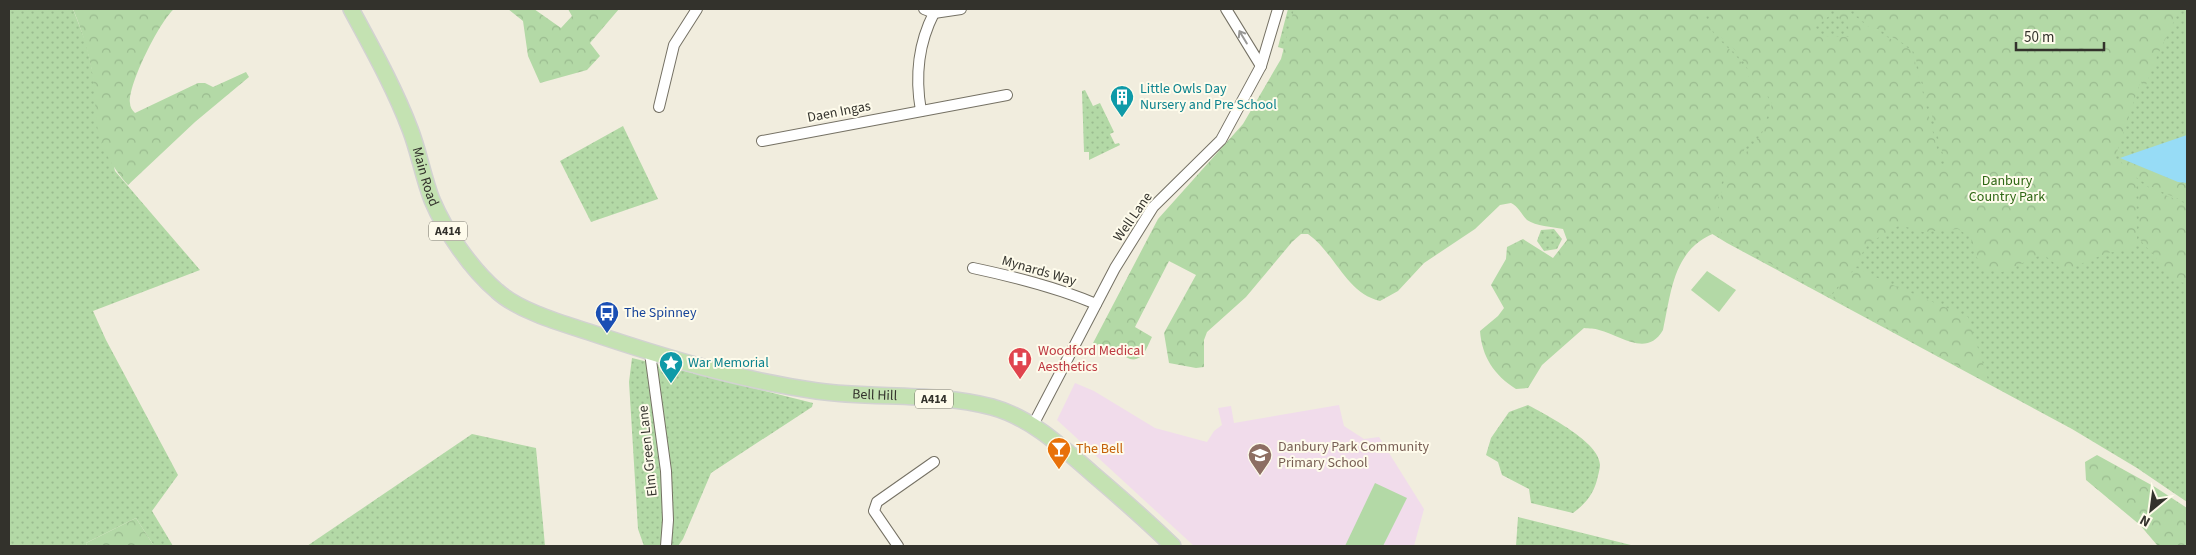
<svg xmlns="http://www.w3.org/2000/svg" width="2196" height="555" viewBox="0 0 2196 555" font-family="'Source Sans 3',sans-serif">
  <defs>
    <pattern id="green-dots" width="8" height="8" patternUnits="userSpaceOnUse" patternTransform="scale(1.25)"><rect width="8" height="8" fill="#b3d9a6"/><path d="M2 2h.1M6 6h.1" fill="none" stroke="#9abb8f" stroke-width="1.8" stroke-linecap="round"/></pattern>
    <pattern id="forest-crowns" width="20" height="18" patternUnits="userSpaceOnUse" patternTransform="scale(1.25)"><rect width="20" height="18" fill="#b3d9a6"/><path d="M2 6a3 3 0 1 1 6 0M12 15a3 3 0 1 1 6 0" fill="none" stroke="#9abb8f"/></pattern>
  </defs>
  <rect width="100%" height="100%" fill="#f1edde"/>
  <polygon fill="#f1dceb" points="1075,383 1094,391 1155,428 1207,442 1214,431 1222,425 1218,408 1231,406 1234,423 1339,405 1344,426 1364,439 1379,437 1424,509 1414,546 1194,546 1057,420"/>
  <g fill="url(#green-dots)">
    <polygon points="9,9 73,9 86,43 115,171 200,270 93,311 106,340 178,475 152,511 173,546 154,546 136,518 86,543 87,546 9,546"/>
    <polygon points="1288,9 2187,9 2187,502 2137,468 2072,429 1727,243 1546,132 1278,47"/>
    <polygon points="1085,90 1093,106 1100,103 1114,132 1110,134 1115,144 1119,143 1120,145 1089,160 1089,152 1084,152 1082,91"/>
    <polygon points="623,126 658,199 591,222 560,161"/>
    <polygon points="1554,229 1562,239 1557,249 1544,251 1537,241 1541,230"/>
    <polygon points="632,358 813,403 812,407 711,473 683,539 678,546 644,546 638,529 629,382"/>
    <path d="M 1528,405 C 1546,415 1600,442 1600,465 C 1600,469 1598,475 1597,480 C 1593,495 1585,504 1573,513 L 1531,503 L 1529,489 L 1502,475 L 1498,462 L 1486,455 L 1491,438 L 1509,412 Z"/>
    <polygon points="472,434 536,448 545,546 307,546"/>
    <polygon points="1518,517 1635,546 1516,546"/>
  </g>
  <g fill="url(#forest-crowns)">
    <path d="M 73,9 L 174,9 C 160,21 128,84 130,103 C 130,107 132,110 135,113 L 198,83 L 205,83 L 213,87 L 246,72 L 249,77 L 195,122 L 128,185 C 111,166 98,143 96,117 C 95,106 95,94 94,83 C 90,57 83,33 73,9 Z"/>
    <polygon points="508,9 534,9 561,28 572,16 568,9 619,9 590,43 600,56 587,70 540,83 528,56 523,21"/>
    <path d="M 1294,9 L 1706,9 C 1704,31 1723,41 1736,56 C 1742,62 1744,69 1748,76 C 1753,82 1761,86 1765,92 C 1780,112 1755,135 1744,150 L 1744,154 C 1714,186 1717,188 1720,231 C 1673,247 1672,289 1663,330 C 1647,358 1620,335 1599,330 C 1595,328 1589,329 1584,328 L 1542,365 L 1528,388 L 1516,389 C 1494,375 1482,357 1480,331 L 1498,316 L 1504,308 L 1491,285 L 1506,259 L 1507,247 L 1523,239 L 1553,258 L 1567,240 L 1563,229 C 1552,227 1536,226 1527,220 C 1521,214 1519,207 1511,203 L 1500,205 L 1475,229 L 1424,263 L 1398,291 L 1380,301 C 1346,293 1335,253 1308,234 L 1301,234 L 1292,242 L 1246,297 L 1207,332 L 1204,340 L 1204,367 L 1196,368 L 1169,363 L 1164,333 L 1196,275 L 1169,261 L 1135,327 L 1152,337 C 1147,347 1143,362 1130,359 L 1098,344 L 1093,351 L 1092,345 L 1158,219 L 1243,124 L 1281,59 Z"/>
    <path d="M 1709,9 L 1830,9 L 1830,15 L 1821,23 L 1813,25 L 1818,36 L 1850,37 L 1847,20 L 1841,21 L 1837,15 L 1836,9 L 1846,9 L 1870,28 L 1912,50 L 1941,164 L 1946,165 L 1913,49 L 1871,25 L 1851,9 L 2180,9 L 2157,56 L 2146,85 L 2142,85 L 2142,75 L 2140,75 L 2140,83 L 2115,158 L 2122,167 L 2136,180 L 2137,243 L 2128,250 L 2107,253 L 2064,271 L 2043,254 L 2002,272 L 1981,269 L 1970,237 L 1958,229 L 1923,232 L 1900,225 L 1869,243 L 1847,276 L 1857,268 L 1888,283 L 1968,317 L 1989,383 L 1833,298 L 1841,283 L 1830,296 L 1722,237 C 1721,219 1717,194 1726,177 C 1739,154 1775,133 1771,101 C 1769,87 1758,84 1751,74 C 1746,68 1744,61 1739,54 C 1727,41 1706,29 1709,9 Z"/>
    <path d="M 2120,158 L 2178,182 L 2187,184 L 2187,202 C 2170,196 2123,177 2120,158 Z"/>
    <polygon points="2138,181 2153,190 2187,204 2187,283 2178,282 2140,240"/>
    <polygon points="2097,455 2155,487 2187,508 2187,546 2156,546 2157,545 2140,525 2086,480 2085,462"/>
    <polygon points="136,518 154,546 87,546 86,543"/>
  </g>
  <g fill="#b3d9a6">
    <polygon points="1707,271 1736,290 1719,312 1691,290"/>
    <polygon points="1375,483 1407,498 1383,546 1345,546"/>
  </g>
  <polygon fill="#97dcf6" points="2187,135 2187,183 2178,182 2120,158"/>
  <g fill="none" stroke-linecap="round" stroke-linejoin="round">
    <g stroke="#757164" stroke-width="12">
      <g id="minor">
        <polyline points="924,9 934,13 961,9"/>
        <polyline points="1226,9 1261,66"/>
        <polyline points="659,107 674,45 697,9"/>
        <path d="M 921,111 C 915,77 918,44 934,13"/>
        <polyline points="762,141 1007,95"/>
        <path d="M 973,268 C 1015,277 1056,287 1096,304"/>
        <polyline points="650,353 666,471 668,520 666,546"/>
        <polyline points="1033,425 1115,268 1153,207 1221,140 1261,66 1278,9"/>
        <polyline points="898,546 874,511 877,502 934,462"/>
      </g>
    </g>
    <g stroke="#d2d2d1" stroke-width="18">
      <g id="primary">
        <path id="s1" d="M 351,9 C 372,48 394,87 410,129 C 419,152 423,177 432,200 C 445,231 471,269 497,291 C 519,311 561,323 589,332 C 663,357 739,380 817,391 C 874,399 935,392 992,407 C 1032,418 1063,448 1094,475 C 1121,498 1147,521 1173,546"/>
      </g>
    </g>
    <use href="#minor" stroke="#fff" stroke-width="10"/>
    <use href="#primary" stroke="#c4e2b2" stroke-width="15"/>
  </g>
  <defs><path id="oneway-shaft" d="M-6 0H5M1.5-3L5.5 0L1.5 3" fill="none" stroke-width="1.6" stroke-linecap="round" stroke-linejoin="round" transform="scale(1.25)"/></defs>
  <use stroke="#999896" href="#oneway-shaft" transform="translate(1243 37) rotate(-121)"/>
  <defs>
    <g id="building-pin" transform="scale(1.25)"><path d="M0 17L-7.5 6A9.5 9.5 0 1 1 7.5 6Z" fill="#0f9aa8" stroke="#fefbeb"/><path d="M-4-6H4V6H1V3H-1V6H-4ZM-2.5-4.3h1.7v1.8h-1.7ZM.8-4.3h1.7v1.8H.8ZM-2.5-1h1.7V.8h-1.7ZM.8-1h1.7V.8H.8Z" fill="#fff"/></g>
    <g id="bus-pin" transform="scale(1.25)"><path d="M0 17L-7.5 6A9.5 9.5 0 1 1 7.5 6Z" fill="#1a4fb4" stroke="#fefbeb"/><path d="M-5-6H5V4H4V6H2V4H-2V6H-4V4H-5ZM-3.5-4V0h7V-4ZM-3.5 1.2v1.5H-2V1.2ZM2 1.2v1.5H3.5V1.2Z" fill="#fff"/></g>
    <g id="hospital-pin" transform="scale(1.25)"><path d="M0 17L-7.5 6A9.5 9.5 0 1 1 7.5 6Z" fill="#e0444e" stroke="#fefbeb"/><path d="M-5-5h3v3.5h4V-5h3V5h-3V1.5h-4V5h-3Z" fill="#fff"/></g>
    <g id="sight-pin" transform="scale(1.25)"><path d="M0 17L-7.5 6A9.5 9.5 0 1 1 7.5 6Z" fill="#0f9aa8" stroke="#fefbeb"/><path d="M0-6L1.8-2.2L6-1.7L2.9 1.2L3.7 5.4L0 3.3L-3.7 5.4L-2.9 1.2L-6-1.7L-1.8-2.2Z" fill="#fff"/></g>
    <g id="bar-pin" transform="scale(1.25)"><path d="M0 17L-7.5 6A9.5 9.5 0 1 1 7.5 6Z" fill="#e8710a" stroke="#fefbeb"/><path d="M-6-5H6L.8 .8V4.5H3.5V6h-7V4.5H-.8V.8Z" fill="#fff"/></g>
    <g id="school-pin" transform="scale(1.25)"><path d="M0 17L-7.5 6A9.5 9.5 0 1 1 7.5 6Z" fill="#8d6e63" stroke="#fefbeb"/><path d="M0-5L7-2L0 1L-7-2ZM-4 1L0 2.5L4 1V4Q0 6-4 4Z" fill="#fff"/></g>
  </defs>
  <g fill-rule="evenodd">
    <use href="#building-pin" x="1122" y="97"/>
    <use href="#bus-pin" x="607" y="313"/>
    <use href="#hospital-pin" x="1020" y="359"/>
    <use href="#sight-pin" x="671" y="363"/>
    <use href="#bar-pin" x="1059" y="449"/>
    <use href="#school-pin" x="1260" y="455"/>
  </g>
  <g text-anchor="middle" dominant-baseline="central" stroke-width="4" stroke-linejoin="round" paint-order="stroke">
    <g fill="#fefbeb" stroke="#706e65" stroke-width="1">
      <rect x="429" y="221.5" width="38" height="19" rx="4"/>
      <rect x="915" y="389.5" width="38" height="19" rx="4"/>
    </g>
    <g font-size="12" font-weight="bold" fill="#33322c">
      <text x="448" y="231">A414</text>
      <text x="934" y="399">A414</text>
    </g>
    <g font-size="14" fill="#0d838f" stroke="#fefbeb" text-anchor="start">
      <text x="1140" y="89">Little Owls Day<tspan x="1140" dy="16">Nursery and Pre School</tspan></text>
      <text x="688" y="363">War Memorial</text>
    </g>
    <g font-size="14" fill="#33322c" stroke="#fefbeb">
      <text transform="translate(839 112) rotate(-11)">Daen Ingas</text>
      <text stroke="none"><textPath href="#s1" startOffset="184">Main Road</textPath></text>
      <text transform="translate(1133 217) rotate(-55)">Well Lane</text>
      <text transform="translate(1039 271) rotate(16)">Mynards Way</text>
      <text stroke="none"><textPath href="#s1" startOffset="716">Bell Hill</textPath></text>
      <text transform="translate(648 451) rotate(-96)">Elm Green Lane</text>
    </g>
    <g font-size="14" fill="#2e6713" stroke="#fefbeb">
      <text x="2007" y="181">Danbury<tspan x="2007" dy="16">Country Park</tspan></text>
    </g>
    <g font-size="14" fill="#164399" stroke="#fefbeb" text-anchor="start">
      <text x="624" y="313">The Spinney</text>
    </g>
    <g font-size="14" fill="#be3a42" stroke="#fefbeb" text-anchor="start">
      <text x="1038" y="351">Woodford Medical<tspan x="1038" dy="16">Aesthetics</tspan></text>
    </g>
    <g font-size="14" fill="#785e54" stroke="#fefbeb" text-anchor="start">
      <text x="1278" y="447">Danbury Park Community<tspan x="1278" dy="16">Primary School</tspan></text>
    </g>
    <g font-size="14" fill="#c56008" stroke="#fefbeb" text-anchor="start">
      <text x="1076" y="449">The Bell</text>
    </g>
  </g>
  <rect width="2196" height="555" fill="none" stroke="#33322c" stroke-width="20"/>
  <g transform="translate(2151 510) rotate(209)" stroke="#fefbeb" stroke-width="4" paint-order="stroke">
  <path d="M0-4L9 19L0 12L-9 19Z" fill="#33322c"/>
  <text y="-8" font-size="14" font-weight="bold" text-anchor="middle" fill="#33322c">N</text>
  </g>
  <path d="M2016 42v8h88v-8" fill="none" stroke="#33322c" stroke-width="2.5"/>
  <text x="2024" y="42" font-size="15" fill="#33322c" stroke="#fefbeb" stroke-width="4" paint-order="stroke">50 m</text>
</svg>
